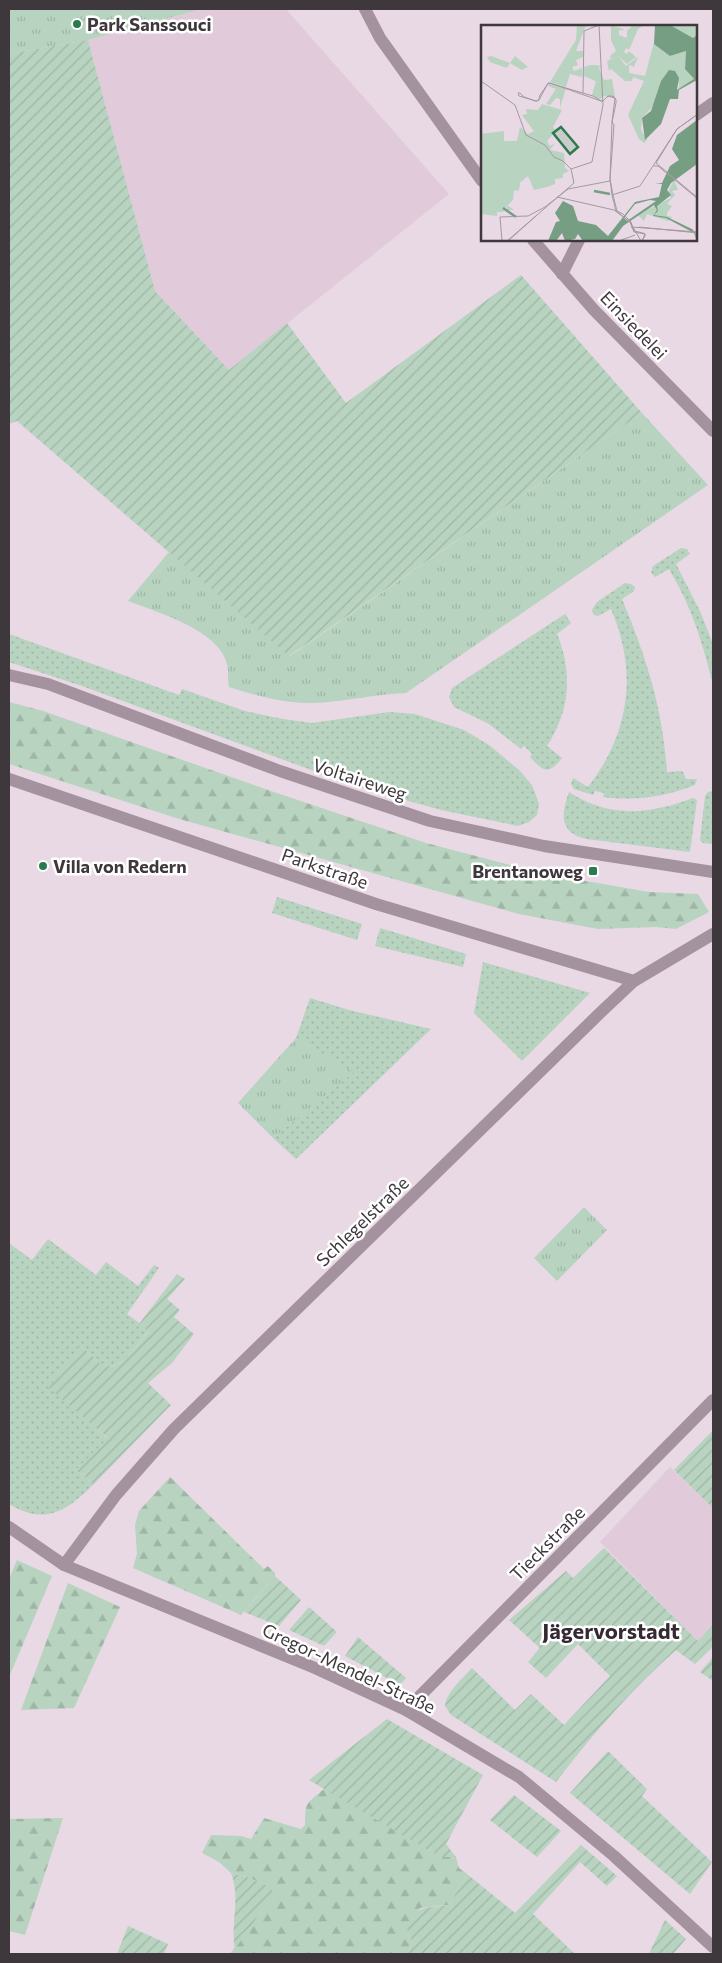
<svg xmlns="http://www.w3.org/2000/svg" width="722" height="1963" viewBox="0 0 722 1963" font-family="Commissioner,sans-serif">
  <defs>
    <pattern id="grass-dots" width="8" height="8" patternUnits="userSpaceOnUse" patternTransform="scale(1.25)"><rect width="8" height="8" fill="#b8d3c0"/><path d="M2 2h.1M6 6h.1" fill="none" stroke="#9fb6a6" stroke-width="1.8" stroke-linecap="round"/></pattern>
    <pattern id="forest-firs" width="22" height="20" patternUnits="userSpaceOnUse" patternTransform="scale(1.25)"><rect width="22" height="20" fill="#b8d3c0"/><path d="M5 1l3.5 6h-7zM16 11l3.5 6h-7z" fill="#9fb6a6"/></pattern>
    <pattern id="park-tufts" width="24" height="20" patternUnits="userSpaceOnUse" patternTransform="scale(1.25)"><rect width="24" height="20" fill="#b8d3c0"/><path d="M3 7l-1-3M5 7V3M7 7l1-3M15 17l-1-3M17 17v-4M19 17l1-3" fill="none" stroke="#9fb6a6"/></pattern>
    <pattern id="garden-furrows" width="10" height="10" patternUnits="userSpaceOnUse" patternTransform="scale(1.25)"><rect width="10" height="10" fill="#b8d3c0"/><path d="M-1 1l2-2M0 10L10 0M9 11l2-2" fill="none" stroke="#9fb6a6"/></pattern>
  </defs>
  <rect width="100%" height="100%" fill="#e8d9e4"/>
  <g fill="#e1cbdb">
    <polygon points="202,9 286,9 449,194 229,370 155,291 88,40"/>
    <polygon points="670,1467 713,1508 713,1625 698,1641 600,1542"/>
  </g>
  <g fill="url(#grass-dots)">
    <path d="M 681,548 L 687,549 L 690,554 L 676,564 L 700,611 L 713,644 L 713,686 C 704,646 691,605 669,569 L 655,577 L 651,572 L 653,566 Z"/>
    <path d="M 625,583 L 631,584 L 635,587 L 634,591 L 622,599 C 647,660 662,705 667,772 L 681,771 L 683,772 L 686,779 L 697,779 L 695,785 C 664,797 636,801 603,797 L 604,793 L 595,791 L 593,795 L 574,789 L 571,784 L 573,778 L 588,787 C 630,733 638,672 611,609 L 598,616 L 594,615 L 592,610 L 597,602 Z"/>
    <path d="M 565,614 L 571,623 L 557,634 C 573,673 570,711 547,746 L 562,758 C 548,776 543,771 530,757 L 532,754 L 524,746 L 521,749 L 489,724 L 454,707 L 449,697 L 452,688 Z"/>
    <polygon points="9,634 179,695 182,689 245,711 283,719 312,723 389,712 415,714 464,730 489,745 519,770 532,785 539,804 537,815 529,822 518,826 441,810 355,786 82,686 9,662"/>
    <polygon points="713,791 713,844 703,843 700,840 705,796 708,792"/>
    <path d="M 569,792 C 610,819 650,814 693,798 L 697,800 L 690,852 L 586,839 C 559,832 561,815 569,792 Z"/>
    <polygon points="277,897 362,924 357,940 272,913"/>
    <polygon points="380,928 466,954 463,967 375,946"/>
    <polygon points="483,962 590,993 522,1061 474,1013"/>
    <polygon points="310,998 349,1010 431,1029 296,1159 273,1138 353,1072 296,1038"/>
    <path d="M 48,1239 L 96,1275 L 106,1262 L 138,1286 L 154,1265 L 159,1268 L 127,1314 L 149,1330 L 125,1360 L 112,1367 L 101,1364 L 80,1345 L 88,1420 L 108,1439 L 76,1470 L 94,1484 C 67,1511 45,1526 9,1504 L 9,1243 L 32,1260 Z"/>
  </g>
  <g fill="url(#forest-firs)">
    <polygon points="9,702 43,711 271,791 426,843 540,873 649,892 698,894 709,912 676,929 656,927 598,929 519,914 176,818 9,764"/>
    <polygon points="170,1477 264,1569 268,1566 275,1573 275,1576 241,1615 133,1568 137,1554 135,1525 139,1511"/>
    <polygon points="17,1560 52,1576 9,1677 9,1579"/>
    <polygon points="68,1583 120,1607 74,1708 21,1710"/>
    <path d="M 325,1788 L 431,1852 L 452,1857 L 456,1857 L 459,1868 L 467,1874 L 449,1905 L 420,1908 L 407,1930 L 412,1942 L 409,1951 L 405,1954 L 230,1954 L 260,1913 L 274,1900 L 272,1889 L 250,1878 L 231,1873 L 219,1862 L 202,1853 L 211,1835 L 241,1836 L 251,1839 L 264,1818 L 301,1829 L 305,1825 C 305,1800 307,1804 325,1788 Z"/>
    <polygon points="63,1818 25,1935 9,1931 9,1819"/>
  </g>
  <g fill="url(#park-tufts)">
    <polygon points="9,9 202,9 88,40 9,54"/>
    <path d="M 642,413 L 708,485 L 406,693 C 376,694 347,701 317,703 C 287,704 257,696 229,687 C 227,679 229,671 227,664 C 219,630 157,612 128,601 L 169,552 L 290,656 Z"/>
    <polygon points="296,1038 354,1072 273,1138 238,1103"/>
    <polygon points="584,1207 607,1230 557,1281 534,1258"/>
  </g>
  <g fill="url(#garden-furrows)">
    <polygon points="88,40 155,291 229,370 287,323 346,403 521,275 642,413 289,656 17,421 9,424 9,54"/>
    <polygon points="177,1274 185,1279 167,1299 180,1310 174,1317 194,1334 172,1363 148,1383 171,1405 94,1484 76,1470 108,1438 49,1388 80,1345 101,1364 112,1367 124,1361 149,1331 139,1324"/>
    <polygon points="713,1430 713,1508 674,1470"/>
    <path d="M 604,1548 L 698,1641 L 713,1625 L 713,1647 L 695,1664 L 676,1650 C 632,1689 592,1735 556,1782 L 451,1715 L 445,1706 C 447,1691 462,1679 472,1668 L 515,1710 L 531,1694 L 564,1725 L 610,1676 L 578,1644 L 546,1678 L 528,1662 L 540,1648 L 509,1620 L 566,1571 L 573,1578 Z"/>
    <polygon points="275,1576 301,1600 279,1626 244,1612"/>
    <polygon points="309,1607 337,1632 324,1646 289,1630"/>
    <polygon points="358,1637 406,1678 400,1685 345,1656"/>
    <polygon points="713,1657 713,1681 700,1672"/>
    <polygon points="387,1719 483,1775 446,1844 456,1857 443,1857 431,1852 309,1780"/>
    <polygon points="608,1751 647,1789 642,1796 712,1862 690,1894 570,1793"/>
    <polygon points="514,1795 561,1831 537,1857 490,1820"/>
    <path d="M 581,1845 L 617,1876 L 607,1886 L 580,1862 L 533,1914 L 575,1954 L 405,1954 L 409,1951 L 412,1942 L 407,1930 C 417,1902 423,1910 449,1905 L 467,1874 L 515,1913 Z"/>
    <path d="M 231,1873 L 250,1878 L 272,1888 L 274,1900 L 260,1913 L 235,1949 C 230,1923 241,1898 231,1873 Z"/>
    <polygon points="665,1920 686,1939 673,1954 649,1954"/>
    <polygon points="128,1926 168,1944 164,1954 117,1954"/>
  </g>
  <g fill="none" stroke-linecap="round" stroke-linejoin="round">
    <g stroke="#a4929f" stroke-width="12">
      <polyline points="365,9 380,38 482,181"/>
      <polyline points="696,115 713,103"/>
      <polyline points="533,240 594,310 713,431"/>
      <polyline points="562,274 579,240"/>
      <polyline points="9,675 48,684 280,771 430,821 544,846 713,872"/>
      <polyline points="9,779 376,904 634,981"/>
      <polyline points="9,1527 64,1565 315,1668 406,1710 519,1777 614,1856 713,1947"/>
      <polyline points="64,1565 116,1495 174,1429 601,1012 634,981 713,934"/>
      <polyline points="406,1710 713,1400"/>
    </g>
  </g>
  <g fill="#2b7c4d" stroke="#fff" stroke-width="2">
    <circle cx="77" cy="24" r="5"/>
    <circle cx="43" cy="866" r="5"/>
    <rect x="588" y="866" width="10" height="10" rx="2.5"/>
  </g>
  <g text-anchor="middle" dominant-baseline="central" stroke-width="5" stroke-linejoin="round" paint-order="stroke">
    <g font-size="18" font-weight="bold" fill="#3e383c" stroke="#fff" text-anchor="start">
      <text x="87" y="24">Park Sanssouci</text>
      <text x="53" y="866">Villa von Redern</text>
      <text x="583" y="871" text-anchor="end">Brentanoweg</text>
    </g>
    <g font-size="18" fill="#3e383c" stroke="#fff">
      <text transform="translate(634 325) rotate(46)">Einsiedelei</text>
      <text transform="translate(360 779) rotate(18)">Voltaireweg</text>
      <text transform="translate(325 868) rotate(19)">Parkstraße</text>
      <text transform="translate(362 1221) rotate(-44)">Schlegelstraße</text>
      <text transform="translate(547 1543) rotate(-45)">Tieckstraße</text>
      <text transform="translate(349 1668) rotate(25)">Gregor-Mendel-Straße</text>
    </g>
    <g font-size="22" font-weight="bold" fill="#352a33" stroke="#fff">
      <text x="611" y="1630">Jägervorstadt</text>
    </g>
  </g>
  <g transform="translate(481 25)">
    <rect width="216" height="216" fill="#e8d9e4"/>
    <path d="M 109,40 L 122,41 L 118,42 L 119,46 L 123,55 L 131,54 L 134,72 L 122,71 L 119,75 L 116,57 L 103,50 Z" fill="#b8d3c0"/>
    <path d="M 96,0 L 105,0 L 95,26 L 102,26 L 102,32 L 95,35 L 97,40 L 91,42 L 93,46 L 101,43 L 101,52 L 89,49 L 85,62 L 69,57 L 95,15 ZM 189,0 L 216,0 L 216,10 L 212,13 ZM 173,17 L 189,31 L 205,26 L 204,44 L 216,58 L 212,55 L 198,65 L 198,58 L 186,51 L 180,56 L 174,79 L 161,93 L 160,105 L 166,115 L 163,118 L 158,114 L 147,90 L 163,56 L 152,52 L 151,56 L 144,56 L 130,44 L 128,46 L 126,36 L 137,31 L 145,41 L 157,32 L 153,42 L 148,40 L 148,48 L 164,51 ZM 109,40 L 116,40 L 119,46 L 119,75 L 111,70 L 115,56 L 103,51 L 103,42 ZM 69,59 L 85,63 L 79,83 L 79,74 L 75,73 L 69,80 L 65,79 L 75,64 L 67,61 ZM 61,79 L 81,85 L 72,102 L 75,106 L 66,116 L 69,121 L 74,118 L 69,125 L 83,128 L 84,143 L 88,146 L 82,149 L 82,153 L 74,154 L 74,159 L 66,162 L 53,165 L 47,151 L 40,157 L 33,157 L 34,165 L 26,163 L 26,180 L 33,185 L 26,185 L 26,181 L 22,187 L 16,187 L 16,191 L 0,189 L 0,109 L 23,106 L 23,116 L 36,116 L 39,102 L 47,109 L 53,106 L 41,90 L 46,89 L 45,84 L 57,85 ZM 193,155 L 197,165 L 191,166 L 194,170 L 186,179 L 191,181 L 186,188 L 186,191 L 191,192 L 187,196 L 166,189 L 163,196 L 157,190 L 150,197 L 159,188 L 190,173 L 187,167 Z" fill="#b8d3c0"/>
    <path d="M 130,0 L 144,5 L 138,5 L 138,10 L 146,13 L 146,6 L 151,1 L 163,0 L 157,4 L 148,25 L 145,23 L 143,27 L 146,29 L 148,26 L 155,32 L 146,39 L 137,31 L 130,34 L 129,31 L 135,26 L 130,15 ZM 10,31 L 29,38 L 34,31 L 47,42 L 41,45 L 29,38 L 26,43 L 9,37 L 6,32 ZM 33,157 L 39,157 L 39,161 L 37,166 L 33,165 L 32,175 L 26,181 L 26,163 L 33,161 Z" fill="#b8d3c0"/>
    <path d="M 174,0 L 189,0 L 212,13 L 216,10 L 216,55 L 198,65 L 197,74 L 189,74 L 180,99 L 164,115 L 161,93 L 170,86 L 180,56 L 188,45 L 194,46 L 198,53 L 196,65 L 213,54 L 204,44 L 205,26 L 189,31 L 173,19 ZM 216,95 L 216,139 L 190,158 L 186,165 L 190,170 L 176,181 L 177,186 L 173,190 L 186,192 L 211,204 L 214,207 L 216,216 L 213,208 L 185,193 L 172,191 L 176,185 L 173,180 L 142,201 L 131,216 L 102,216 L 97,209 L 94,214 L 84,216 L 81,208 L 75,216 L 67,216 L 75,197 L 79,196 L 74,188 L 82,176 L 92,181 L 97,196 L 115,200 L 127,211 L 154,177 L 178,172 L 181,159 L 174,159 L 181,158 L 189,141 L 198,135 L 191,124 L 196,110 ZM 169,175 L 175,176 L 146,196 L 143,193 L 154,179 Z" fill="#759e82" fill-rule="evenodd"/>
    <path fill="none" stroke="#759e82" stroke-width="2.5" d="M 113,166 L 129,169M 22,183 L 35,192"/>
    <path fill="none" stroke="#a499a1" stroke-width="1" d="M 0,56 L 34,80 L 45,110 L 64,120 L 73,132 L 82,136 L 90,144 L 93,158 L 26,216M 102,68 L 103,6 L 118,0M 175,138 L 196,104 L 217,89M 175,138 L 217,173M 173,141 L 177,141 L 217,174M 90,144 L 111,137 L 122,80 L 118,0M 131,170 L 159,161 L 196,104 L 217,89M 76,172 L 133,185 L 149,197 L 160,216M 150,202 L 217,207M 158,202 L 217,208M 21,216 L 19,192 L 47,191 L 64,182 L 87,164 L 129,156M 27,216 L 56,190M 138,216 L 154,210M 161,216 L 164,211 L 164,209 L 162,208 L 153,206 L 150,197 L 142,189 L 136,186 L 132,170 L 129,154 L 133,100 L 131,97 L 135,78 L 135,75 L 134,73 L 133,72 L 131,71 L 128,71 L 126,72 L 122,76 L 120,76 L 114,72 L 112,71 L 68,58 L 67,58 L 66,60 L 59,70 L 58,74 L 56,76 L 55,76 L 42,72 L 38,71 L 37,68 L 39,68 L 42,71 L 42,72 L 43,72 L 54,76 L 56,76 L 58,75 L 66,60 L 69,58 L 120,76 L 122,76 L 127,71 L 134,73 L 131,97 L 129,154 L 131,170 L 135,186 L 149,197 L 153,207 L 164,209 L 161,216"/>
    <path fill="#2b7c4d" fill-opacity="0.15" stroke="#2b7c4d" stroke-width="2.5" d="M 80,102 L 97,122 L 89,129 L 72,108 Z"/>
    <rect width="216" height="216" fill="none" stroke="#3e383c" stroke-width="2.5"/>
  </g>
  <rect width="722" height="1963" fill="none" stroke="#3e383c" stroke-width="20"/>
</svg>
